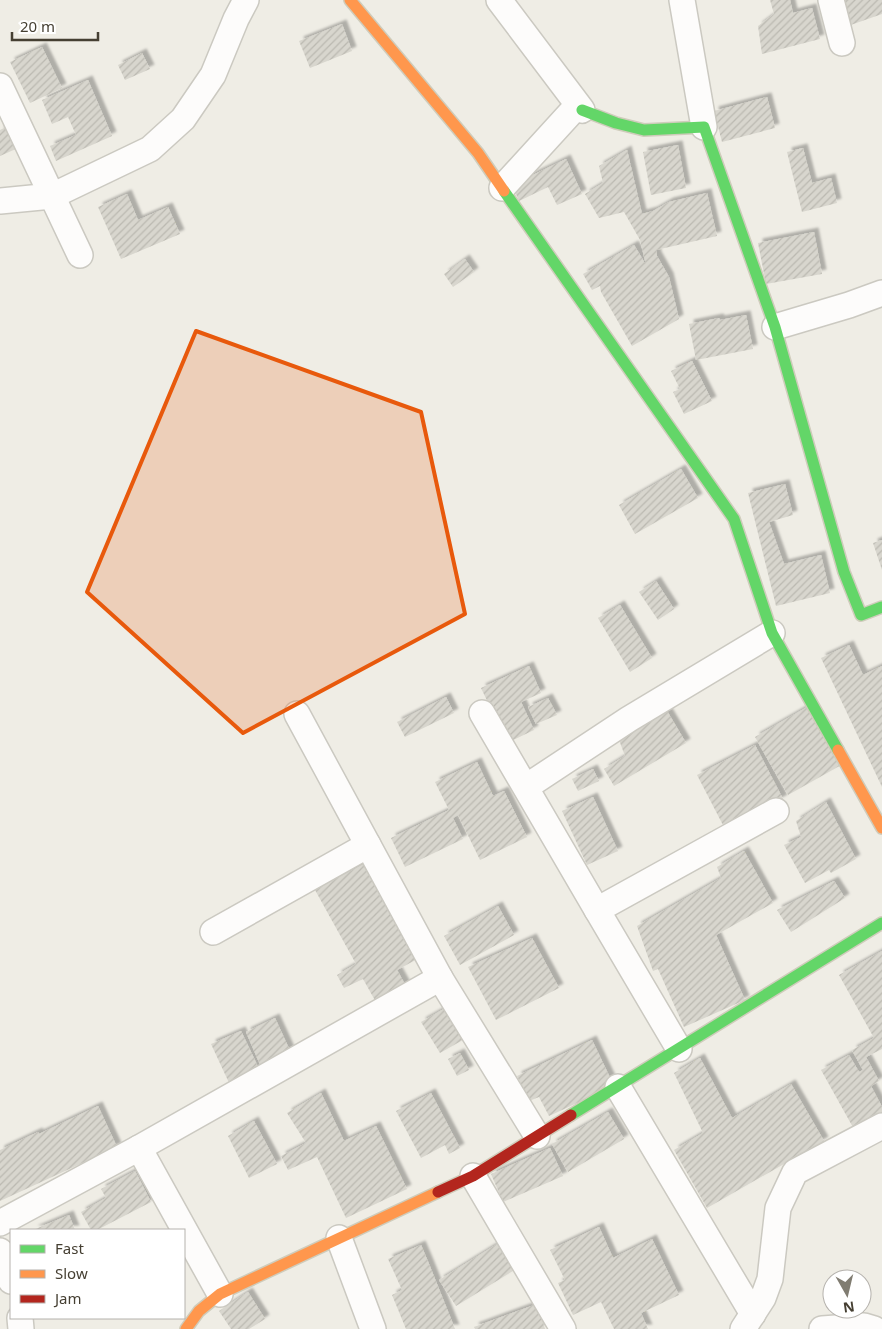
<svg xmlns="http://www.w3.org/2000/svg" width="882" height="1329" viewBox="0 0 882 1329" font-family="'Noto Sans',sans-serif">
  <defs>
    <pattern id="building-hatch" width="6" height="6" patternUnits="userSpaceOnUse" patternTransform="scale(1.25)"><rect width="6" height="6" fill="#d8d6ce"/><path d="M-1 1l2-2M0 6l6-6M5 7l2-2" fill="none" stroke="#bbb9b1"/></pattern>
    <filter id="shadow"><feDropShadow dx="4.5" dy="-4.5" stdDeviation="1" flood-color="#0004"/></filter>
  </defs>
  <rect width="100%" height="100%" fill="#efede5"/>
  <g fill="url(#building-hatch)" filter="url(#shadow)">
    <polygon points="770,0 790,0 793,13 812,8 820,39 762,54 758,26 774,14"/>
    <polygon points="835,0 882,0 882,14 845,27"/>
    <polygon points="342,24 352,51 310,68 299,41"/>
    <polygon points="42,47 62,88 30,103 10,62"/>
    <polygon points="142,53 150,69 125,80 118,65"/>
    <polygon points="88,80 112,136 56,161 50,146 76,135 68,117 52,124 42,100"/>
    <polygon points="767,97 775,128 722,142 714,111"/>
    <polygon points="8,126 18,148 0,156 0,130"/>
    <polygon points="678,145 686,188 651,195 643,152"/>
    <polygon points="803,148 812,183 831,178 837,203 802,212 787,152"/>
    <polygon points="627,150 642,214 653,211 669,202 707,193 717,236 656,250 657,256 669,277 679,319 632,346 601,292 600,286 592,290 583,274 634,245 646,265 640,240 624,212 599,218 585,194 603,183 599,166"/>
    <polygon points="566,159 582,194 557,205 548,187 519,201 512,185"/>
    <polygon points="127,194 138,220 168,207 180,234 121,259 98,207"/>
    <polygon points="814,232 822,274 766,284 758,243"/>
    <polygon points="465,259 474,272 453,287 444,274"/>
    <polygon points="746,315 753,349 696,360 689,324 719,318 720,320"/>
    <polygon points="692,361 712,401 684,414 673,392 680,389 671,371"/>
    <polygon points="681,469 698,498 635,534 619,505"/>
    <polygon points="785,484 793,515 769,522 784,564 821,555 830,593 776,606 748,493"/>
    <polygon points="882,540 882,570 873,543"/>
    <polygon points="656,581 674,609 658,620 639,592"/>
    <polygon points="620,605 652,658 630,672 598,618"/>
    <polygon points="849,645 863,675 882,666 882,787 821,658"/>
    <polygon points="529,666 541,693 521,702 534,730 509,742 491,709 481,688"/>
    <polygon points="446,697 454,713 405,737 397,722"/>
    <polygon points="548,698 557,715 536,724 528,707"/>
    <polygon points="809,706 843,764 788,795 755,737"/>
    <polygon points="667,711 686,743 614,786 604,769 625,756 619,740 636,726 647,724"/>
    <polygon points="755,745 783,799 725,829 697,775"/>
    <polygon points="477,762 493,796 504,791 527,837 480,860 458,815 453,818 463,839 405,867 391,838 449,810 435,782"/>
    <polygon points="593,769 599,781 578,791 572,779"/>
    <polygon points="593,797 618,851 587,865 562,811"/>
    <polygon points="826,802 856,859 831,873 829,870 805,883 784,845 801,837 796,821"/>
    <polygon points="744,851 773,903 716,935 745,1000 684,1027 658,969 653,971 637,926 721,878 717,867"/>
    <polygon points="368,862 421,957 397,970 407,988 377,1004 363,979 344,988 337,975 356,964 315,890"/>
    <polygon points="834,881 845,898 791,932 777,910"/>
    <polygon points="498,906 514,935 460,965 444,936"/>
    <polygon points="532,938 559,988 496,1020 468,967"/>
    <polygon points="882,951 882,1049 866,1057 879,1081 871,1086 882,1107 882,1116 855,1131 821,1070 849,1055 859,1072 863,1070 852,1050 874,1038 839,975"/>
    <polygon points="449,1006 468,1037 440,1053 421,1022"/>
    <polygon points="275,1018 291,1053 261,1067 246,1032"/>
    <polygon points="241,1031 260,1071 230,1085 211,1044"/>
    <polygon points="592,1040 614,1086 549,1116 539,1097 529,1101 517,1076"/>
    <polygon points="460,1053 469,1070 457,1076 448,1059"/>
    <polygon points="700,1058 732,1118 791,1084 824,1141 707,1208 674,1150 703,1133 674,1073"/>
    <polygon points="321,1093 344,1141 376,1126 407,1189 346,1218 317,1157 288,1170 281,1156 306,1143 287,1113"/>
    <polygon points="431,1093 460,1148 449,1154 445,1145 421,1158 396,1111"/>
    <polygon points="98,1106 117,1147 0,1201 0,1150 38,1132 39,1134"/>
    <polygon points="608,1112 624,1139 568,1172 552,1144"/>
    <polygon points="254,1121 277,1164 249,1178 228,1136"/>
    <polygon points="550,1148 563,1176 503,1202 491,1174"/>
    <polygon points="135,1171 151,1202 97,1230 91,1230 81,1212 106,1198 101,1189"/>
    <polygon points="69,1215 75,1230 33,1230"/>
    <polygon points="599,1227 613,1258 652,1239 679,1295 641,1313 648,1329 614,1329 601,1302 573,1315 558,1283 565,1280 550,1250"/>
    <polygon points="499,1243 516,1269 456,1306 439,1280"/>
    <polygon points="421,1245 429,1264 455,1329 406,1329 392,1295 402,1290 388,1259"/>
    <polygon points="248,1292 265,1319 249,1329 231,1329 219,1311"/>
    <polygon points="537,1304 545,1329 475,1329 474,1327"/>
  </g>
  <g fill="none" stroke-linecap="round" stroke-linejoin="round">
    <g stroke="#cbc9c1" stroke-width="28">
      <g id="street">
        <polyline points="499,0 582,110 576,107 502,188"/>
        <polyline points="682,0 704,127"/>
        <polyline points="831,0 842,43"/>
        <polyline points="0,86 80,255"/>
        <polyline points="0,201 52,196 150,149 183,119 213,75 236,19 246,0"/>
        <polyline points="775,327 849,305 882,293"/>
        <polyline points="482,713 597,910"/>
        <polyline points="297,714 440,978 537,1136"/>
        <polyline points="526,787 629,719 772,633"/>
        <polyline points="213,932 368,845"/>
        <polyline points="679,1049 597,910 776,811"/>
        <polyline points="618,1087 753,1314"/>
        <polyline points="139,1148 220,1294"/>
        <polyline points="473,1176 563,1329"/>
        <polyline points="0,1223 139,1148 440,978"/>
        <polyline points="339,1238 373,1329"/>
        <polyline points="0,1251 11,1281"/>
        <polyline points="20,1318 21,1329"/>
        <polyline points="743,1329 763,1298 770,1279 778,1208 795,1172 882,1126"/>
        <polyline points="822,1329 864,1326 874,1329"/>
      </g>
    </g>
    <g stroke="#cfccbb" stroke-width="14">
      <g id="fast">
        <polyline points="582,110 616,123 644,130 704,127 775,327 844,572 861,615 882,607"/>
        <polyline points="504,191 734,519 772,633 838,750"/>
        <polyline points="571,1115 882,923"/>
      </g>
    </g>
    <g stroke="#cfccbb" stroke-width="14">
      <g id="slow">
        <polyline points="350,0 478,153 504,191"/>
        <polyline points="838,750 882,828"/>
        <polyline points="186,1329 199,1311 220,1294 438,1192"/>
      </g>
    </g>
    <g stroke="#cfccbb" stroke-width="14">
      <polyline id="jam" points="438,1192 473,1176 571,1115"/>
    </g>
    <use href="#street" stroke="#fdfcfb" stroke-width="25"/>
    <use href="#fast" stroke="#63d668" stroke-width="11"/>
    <use href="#slow" stroke="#ff974d" stroke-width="11"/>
    <use href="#jam" stroke="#b3261e" stroke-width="11"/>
  </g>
  <path fill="#e8590c" fill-opacity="0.2" stroke="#e8590c" stroke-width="4" stroke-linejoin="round" d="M 196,331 L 421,412 L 465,614 L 243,733 L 87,592 Z"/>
  <rect x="10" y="1229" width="175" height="90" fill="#ffffff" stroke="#b5b2ad"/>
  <rect x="20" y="1245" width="25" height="8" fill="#63d668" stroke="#b5b2ad"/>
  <text x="55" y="1254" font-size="15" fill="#453f32">Fast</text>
  <rect x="20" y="1270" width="25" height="8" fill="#ff974d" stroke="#b5b2ad"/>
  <text x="55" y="1279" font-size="15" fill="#453f32">Slow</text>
  <rect x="20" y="1295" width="25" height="8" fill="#b3261e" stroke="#b5b2ad"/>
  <text x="55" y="1304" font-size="15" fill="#453f32">Jam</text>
  <g transform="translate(847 1294) rotate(172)"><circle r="24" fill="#ffffff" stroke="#b5b2ad"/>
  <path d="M0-4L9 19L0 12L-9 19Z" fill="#807c71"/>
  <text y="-8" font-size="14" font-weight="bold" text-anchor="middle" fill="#453f32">N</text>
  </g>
  <path d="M12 32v8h86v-8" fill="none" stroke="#453f32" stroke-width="2.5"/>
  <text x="20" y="32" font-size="15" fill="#453f32" stroke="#ffffff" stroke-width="4" paint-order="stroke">20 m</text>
</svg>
